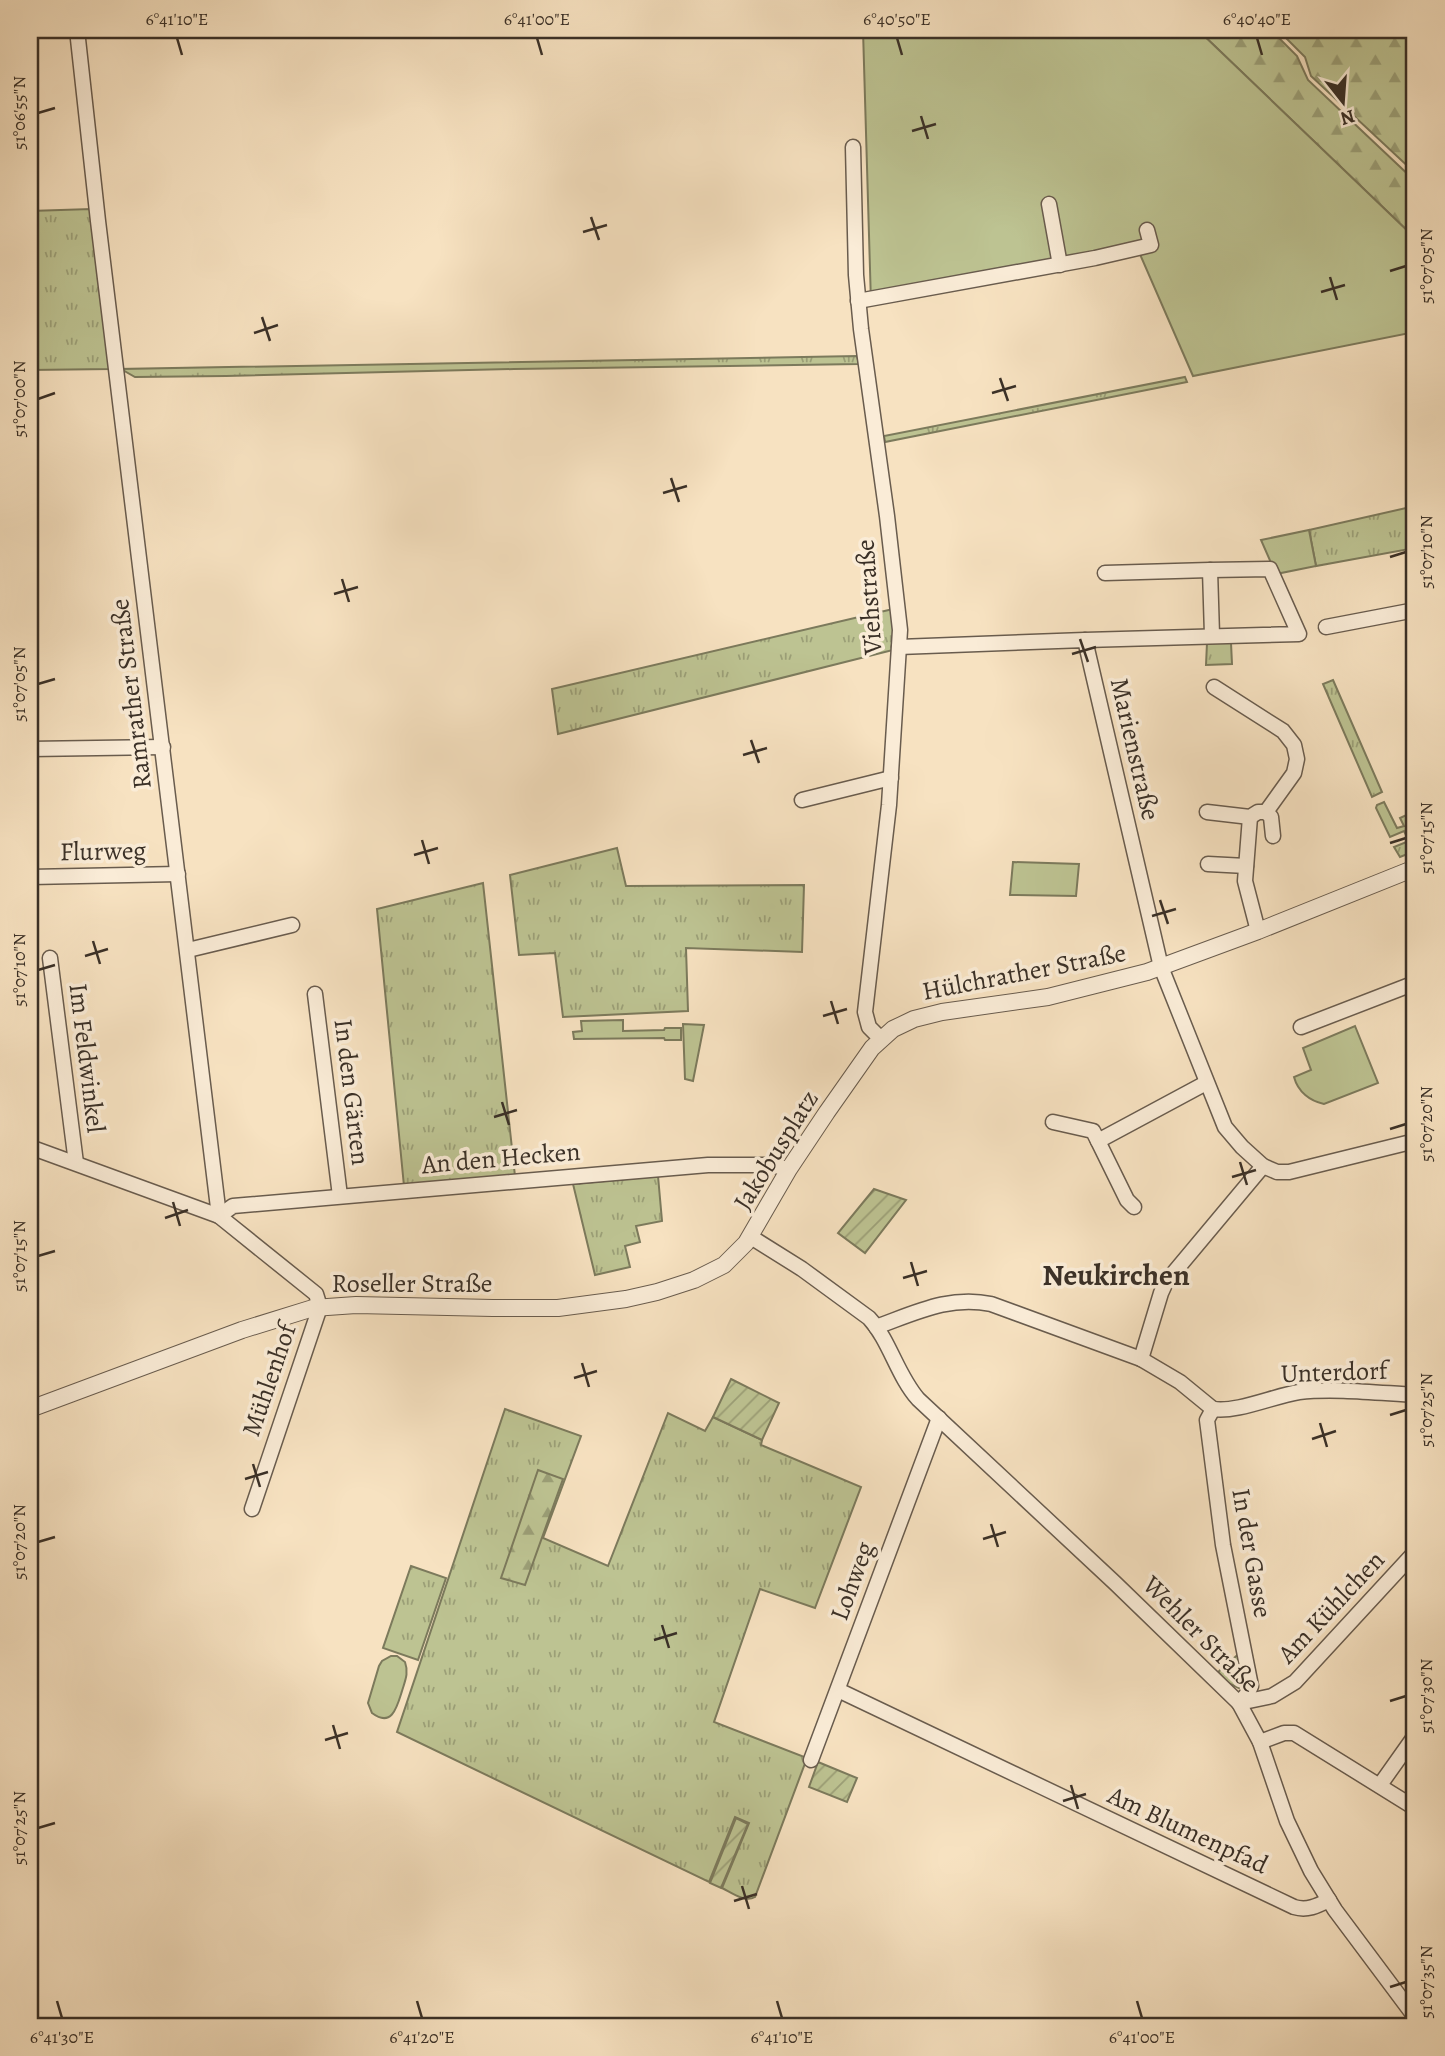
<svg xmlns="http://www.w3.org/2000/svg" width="1445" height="2056" viewBox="0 0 1445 2056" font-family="Alegreya,serif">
  <defs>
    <pattern id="grass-tufts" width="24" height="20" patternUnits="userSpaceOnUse" patternTransform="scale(1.75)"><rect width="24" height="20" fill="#bdc392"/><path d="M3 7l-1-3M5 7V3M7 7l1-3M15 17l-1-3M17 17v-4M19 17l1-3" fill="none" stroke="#9b9f77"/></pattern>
    <pattern id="forest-firs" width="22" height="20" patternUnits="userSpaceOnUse" patternTransform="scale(1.75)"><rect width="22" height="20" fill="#bdc392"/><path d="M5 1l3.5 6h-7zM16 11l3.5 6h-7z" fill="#9b9f77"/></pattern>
    <pattern id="garden-furrows" width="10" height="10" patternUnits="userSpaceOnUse" patternTransform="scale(1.75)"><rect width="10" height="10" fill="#bdc392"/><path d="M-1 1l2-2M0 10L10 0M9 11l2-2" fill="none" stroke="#9b9f77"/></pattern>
  </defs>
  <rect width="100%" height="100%" fill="#f7e2c1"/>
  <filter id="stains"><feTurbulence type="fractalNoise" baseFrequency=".00286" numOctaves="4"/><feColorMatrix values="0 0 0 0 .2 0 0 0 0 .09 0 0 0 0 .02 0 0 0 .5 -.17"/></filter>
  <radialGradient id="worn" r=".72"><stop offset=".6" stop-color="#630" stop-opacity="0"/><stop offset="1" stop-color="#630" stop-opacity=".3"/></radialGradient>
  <g fill="url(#grass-tufts)" stroke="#7c7a5c" stroke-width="2">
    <polygon points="91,209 111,369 30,370 30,211"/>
    <polygon points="857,356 859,364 514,369 226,376 135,377 121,369"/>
    <polygon points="1185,377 1187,382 885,442 884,436"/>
    <polygon points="1415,506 1415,548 1316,566 1309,530"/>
    <polygon points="893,609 895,622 893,650 558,734 552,689"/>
    <polygon points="1207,643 1231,643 1232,664 1206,665"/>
    <polygon points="1333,680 1382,792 1372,797 1323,684"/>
    <polygon points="1384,802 1397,828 1404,826 1400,818 1415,811 1415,851 1400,857 1394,847 1409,841 1404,831 1390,837 1376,808 1377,805"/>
    <polygon points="617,848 626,886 804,885 802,952 686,948 688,1011 563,1017 555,953 519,955 510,875"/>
    <polygon points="483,883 515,1176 404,1186 377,909"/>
    <polygon points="658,1176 662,1221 636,1226 640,1242 625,1246 630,1267 595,1275 573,1184"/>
    <path d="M 505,1409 L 581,1436 L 543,1538 L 608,1566 L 668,1413 L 705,1431 L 713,1417 L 762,1440 L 761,1445 L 861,1487 L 815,1608 L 760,1589 L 714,1722 L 807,1758 L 755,1897 C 745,1903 732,1893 722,1888 L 749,1823 L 735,1817 L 709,1882 L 397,1732 Z"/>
    <polygon points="411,1566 446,1578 418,1660 383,1648"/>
    <polygon points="1242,1651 1246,1683 1239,1688 1228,1683 1218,1672"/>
  </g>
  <g fill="url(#forest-firs)" stroke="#7c7a5c" stroke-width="2">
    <polygon points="1198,30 1271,30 1297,56 1308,80 1415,181 1415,238"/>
    <polygon points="1278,30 1324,30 1328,35 1333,30 1415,30 1415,173 1311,76 1305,57"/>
    <polygon points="538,1470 563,1479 525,1585 501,1578"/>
  </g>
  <g fill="#bdc392" stroke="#7c7a5c" stroke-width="2">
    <polygon points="863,30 1198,30 1415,238 1415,332 1193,376 1139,252 871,303"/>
    <polygon points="1309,530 1316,566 1276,574 1261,540"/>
    <polygon points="1013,862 1079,864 1076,896 1010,895"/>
    <polygon points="623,1020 623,1031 664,1030 665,1028 681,1028 681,1040 665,1040 664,1038 574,1039 573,1032 582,1031 581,1021"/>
    <polygon points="683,1024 704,1025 693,1081 685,1079"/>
    <path d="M 1355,1026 L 1378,1083 L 1324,1104 C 1310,1101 1298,1092 1294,1077 L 1311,1070 L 1303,1048 Z"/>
    <path d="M 391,1656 L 397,1656 L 405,1662 C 409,1673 405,1681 402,1691 C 397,1707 392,1728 372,1713 L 368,1703 L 379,1666 L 382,1661 Z"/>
  </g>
  <g fill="url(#garden-furrows)" stroke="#7c7a5c" stroke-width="2">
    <polygon points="874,1189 906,1200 865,1253 838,1233"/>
    <polygon points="731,1379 779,1403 762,1440 713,1417"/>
    <polygon points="818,1762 857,1778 847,1802 809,1787"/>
    <polygon points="736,1818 748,1824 721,1888 710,1883"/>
  </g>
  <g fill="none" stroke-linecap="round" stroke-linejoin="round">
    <g stroke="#695c4e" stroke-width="17">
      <g id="minor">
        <polyline points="77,30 98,221 219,1216"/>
        <polyline points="853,147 856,275 861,329 887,516 900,630 889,805 865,1012 869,1027 881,1039"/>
        <polyline points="1049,204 1060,265"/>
        <polyline points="858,301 1095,258 1151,245 1147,230"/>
        <polyline points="1105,573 1210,570 1212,635"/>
        <polyline points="1326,627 1415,610"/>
        <polyline points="1085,640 1299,634 1270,569 1210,570"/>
        <polyline points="899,647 1085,640 1161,967 1225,1127 1242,1147 1263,1166"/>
        <polyline points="1214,687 1283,731 1294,745 1297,759 1294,773 1266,812"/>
        <polyline points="30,749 163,747"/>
        <polyline points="802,800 891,778"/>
        <polyline points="1207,812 1250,817 1258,812 1266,812 1271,817 1273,836"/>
        <polyline points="1250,817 1245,881 1258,931"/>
        <polyline points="1208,864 1246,866"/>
        <polyline points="30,877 178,874"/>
        <polyline points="188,950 292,925"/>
        <polyline points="50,958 76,1163"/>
        <polyline points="315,994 340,1196"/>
        <polyline points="1301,1027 1415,983"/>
        <polyline points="1053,1122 1093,1131 1098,1141 1206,1083"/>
        <polyline points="1098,1141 1127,1200 1134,1207"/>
        <polyline points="30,1147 219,1216 316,1294 320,1307 252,1509"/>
        <polyline points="219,1216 233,1206 708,1165 770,1165 789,1169"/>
        <path d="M 751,1237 L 802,1269 L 869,1318 C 890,1341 897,1375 918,1399 L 1115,1583 L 1239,1703 L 1260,1742 L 1287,1821 L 1311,1871 L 1335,1910 L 1415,2017"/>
        <path d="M 876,1327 C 915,1313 950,1295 991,1304 L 1141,1359 L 1180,1382 L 1213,1409"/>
        <polyline points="1141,1359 1161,1293 1166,1282 1263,1166 1277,1172 1289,1172 1415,1141"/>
        <polyline points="1213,1409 1207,1420 1223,1545 1251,1686 1248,1693 1239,1703"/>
        <path d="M 1213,1409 C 1236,1413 1274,1396 1299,1392 C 1335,1388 1379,1393 1415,1395"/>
        <path d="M 838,1690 L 1294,1907 C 1307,1911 1317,1906 1329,1900"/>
        <polyline points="1239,1703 1272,1696 1295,1682 1415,1552"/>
        <polyline points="1260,1742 1284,1733 1294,1733 1415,1808"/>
        <polyline points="811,1760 939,1418"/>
        <polyline points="1380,1785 1414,1737"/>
      </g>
    </g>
    <g stroke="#695c4e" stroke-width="18">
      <polyline id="tertiary" points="30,1409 242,1330 313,1308 356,1305 493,1308 558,1308 626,1299 657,1292 694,1280 724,1265 746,1243 789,1169 827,1112 872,1048 893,1029 914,1019 942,1012 1048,997 1147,972 1258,931 1415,868"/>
    </g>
    <use href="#minor" stroke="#faecd7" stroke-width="14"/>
    <use href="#tertiary" stroke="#faecd7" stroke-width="16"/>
  </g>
  <path fill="none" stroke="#3a3027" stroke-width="2.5" d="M 177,38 L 182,55M 537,38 L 542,55M 897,38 L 902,55M 1257,38 L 1262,55M 38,113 L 55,108M 921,116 L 928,139M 912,131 L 936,124M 591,217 L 599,240M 583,232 L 607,225M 1390,271 L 1406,266M 1330,277 L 1337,300M 1321,292 L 1345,285M 262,317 L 270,341M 254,333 L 278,325M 1000,378 L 1008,401M 992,393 L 1016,386M 38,399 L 55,393M 671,478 L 679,502M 663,493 L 687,486M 1390,557 L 1406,552M 342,579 L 349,602M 334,594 L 358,587M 1080,639 L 1088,662M 1072,654 L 1096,647M 38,684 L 55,679M 751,740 L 759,763M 743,755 L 767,748M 422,840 L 429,864M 1390,843 L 1406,838M 414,855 L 438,848M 1160,900 L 1168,924M 1152,916 L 1176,909M 93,941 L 100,964M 85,956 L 108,949M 38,970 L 55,965M 831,1001 L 838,1024M 823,1016 L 847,1009M 502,1102 L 509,1125M 494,1117 L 517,1110M 1390,1129 L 1406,1124M 1240,1162 L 1247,1185M 1232,1177 L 1256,1170M 173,1202 L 180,1226M 165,1218 L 188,1210M 38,1256 L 55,1251M 911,1262 L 918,1286M 903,1278 L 927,1271M 582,1363 L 589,1387M 574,1378 L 597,1371M 1390,1415 L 1406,1410M 1320,1423 L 1327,1447M 1312,1439 L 1336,1431M 253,1464 L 260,1487M 245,1479 L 268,1472M 991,1524 L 998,1547M 983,1539 L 1006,1532M 38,1542 L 55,1537M 662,1625 L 669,1648M 654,1640 L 677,1633M 1390,1701 L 1406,1696M 333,1725 L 340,1749M 325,1740 L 348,1733M 1071,1785 L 1078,1809M 1063,1801 L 1086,1794M 38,1828 L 55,1823M 742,1886 L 749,1909M 734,1901 L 757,1894M 1390,1987 L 1406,1982M 57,2001 L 62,2018M 417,2001 L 422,2018M 777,2001 L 782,2018M 1137,2001 L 1142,2018"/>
  <g text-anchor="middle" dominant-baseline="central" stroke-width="7" stroke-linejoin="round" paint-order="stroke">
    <g font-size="26" fill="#3a3027" stroke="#faecd7">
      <text transform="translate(869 597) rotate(-94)">Viehstraße</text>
      <text transform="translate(131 694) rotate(-97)">Ramrather Straße</text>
      <text transform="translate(1135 749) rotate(77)">Marienstraße</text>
      <text transform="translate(103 851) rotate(-1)">Flurweg</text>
      <text transform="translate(1024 972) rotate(-11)">Hülchrather Straße</text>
      <text transform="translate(87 1058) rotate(83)">Im Feldwinkel</text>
      <text transform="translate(352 1092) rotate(83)">In den Gärten</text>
      <text transform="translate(776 1150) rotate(-58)">Jakobusplatz</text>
      <text transform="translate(501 1158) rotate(-5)">An den Hecken</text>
      <text x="412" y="1283">Roseller Straße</text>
      <text transform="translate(1334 1372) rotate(-2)">Unterdorf</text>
      <text transform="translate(269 1380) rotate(-71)">Mühlenhof</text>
      <text transform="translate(1252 1553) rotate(80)">In der Gasse</text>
      <text transform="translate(852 1581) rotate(-70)">Lohweg</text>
      <text transform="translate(1331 1607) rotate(-47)">Am Kühlchen</text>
      <text transform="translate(1201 1634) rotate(45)">Wehler Straße</text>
      <text transform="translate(1188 1830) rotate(25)">Am Blumenpfad</text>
    </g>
    <g font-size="30" font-weight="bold" fill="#3a3027" stroke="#faecd7">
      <text x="1116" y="1275">Neukirchen</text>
    </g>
  </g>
  <rect width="1445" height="2056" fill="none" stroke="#f7e2c1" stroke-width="77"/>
  <g transform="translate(1343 102) rotate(163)" stroke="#faecd7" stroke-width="5" paint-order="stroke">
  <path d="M0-5L12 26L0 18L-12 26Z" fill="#3a3027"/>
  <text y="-10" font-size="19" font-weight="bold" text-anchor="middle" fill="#3a3027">N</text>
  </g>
  <rect x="38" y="38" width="1368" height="1980" fill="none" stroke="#3a3027" stroke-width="2.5"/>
  <g font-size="18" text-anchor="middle" fill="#3a3027">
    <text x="177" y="25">6°41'10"E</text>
    <text x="537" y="25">6°41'00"E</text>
    <text x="897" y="25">6°40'50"E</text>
    <text x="1257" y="25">6°40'40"E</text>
    <text transform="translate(19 113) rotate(-90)" y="6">51°06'55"N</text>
    <text transform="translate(1426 266) rotate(-90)" y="6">51°07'05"N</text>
    <text transform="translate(19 399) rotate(-90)" y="6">51°07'00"N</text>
    <text transform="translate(1426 552) rotate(-90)" y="6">51°07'10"N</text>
    <text transform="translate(19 684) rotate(-90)" y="6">51°07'05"N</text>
    <text transform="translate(1426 838) rotate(-90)" y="6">51°07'15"N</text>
    <text transform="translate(19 970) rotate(-90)" y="6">51°07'10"N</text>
    <text transform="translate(1426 1124) rotate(-90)" y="6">51°07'20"N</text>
    <text transform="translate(19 1256) rotate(-90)" y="6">51°07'15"N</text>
    <text transform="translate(1426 1410) rotate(-90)" y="6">51°07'25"N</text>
    <text transform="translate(19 1542) rotate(-90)" y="6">51°07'20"N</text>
    <text transform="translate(1426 1696) rotate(-90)" y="6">51°07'30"N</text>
    <text transform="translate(19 1828) rotate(-90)" y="6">51°07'25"N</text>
    <text transform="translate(1426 1982) rotate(-90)" y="6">51°07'35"N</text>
    <text x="62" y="2043">6°41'30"E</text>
    <text x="422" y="2043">6°41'20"E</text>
    <text x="782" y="2043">6°41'10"E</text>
    <text x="1142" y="2043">6°41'00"E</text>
  </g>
  <rect width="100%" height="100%" filter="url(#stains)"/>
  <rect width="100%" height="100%" fill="url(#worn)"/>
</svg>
